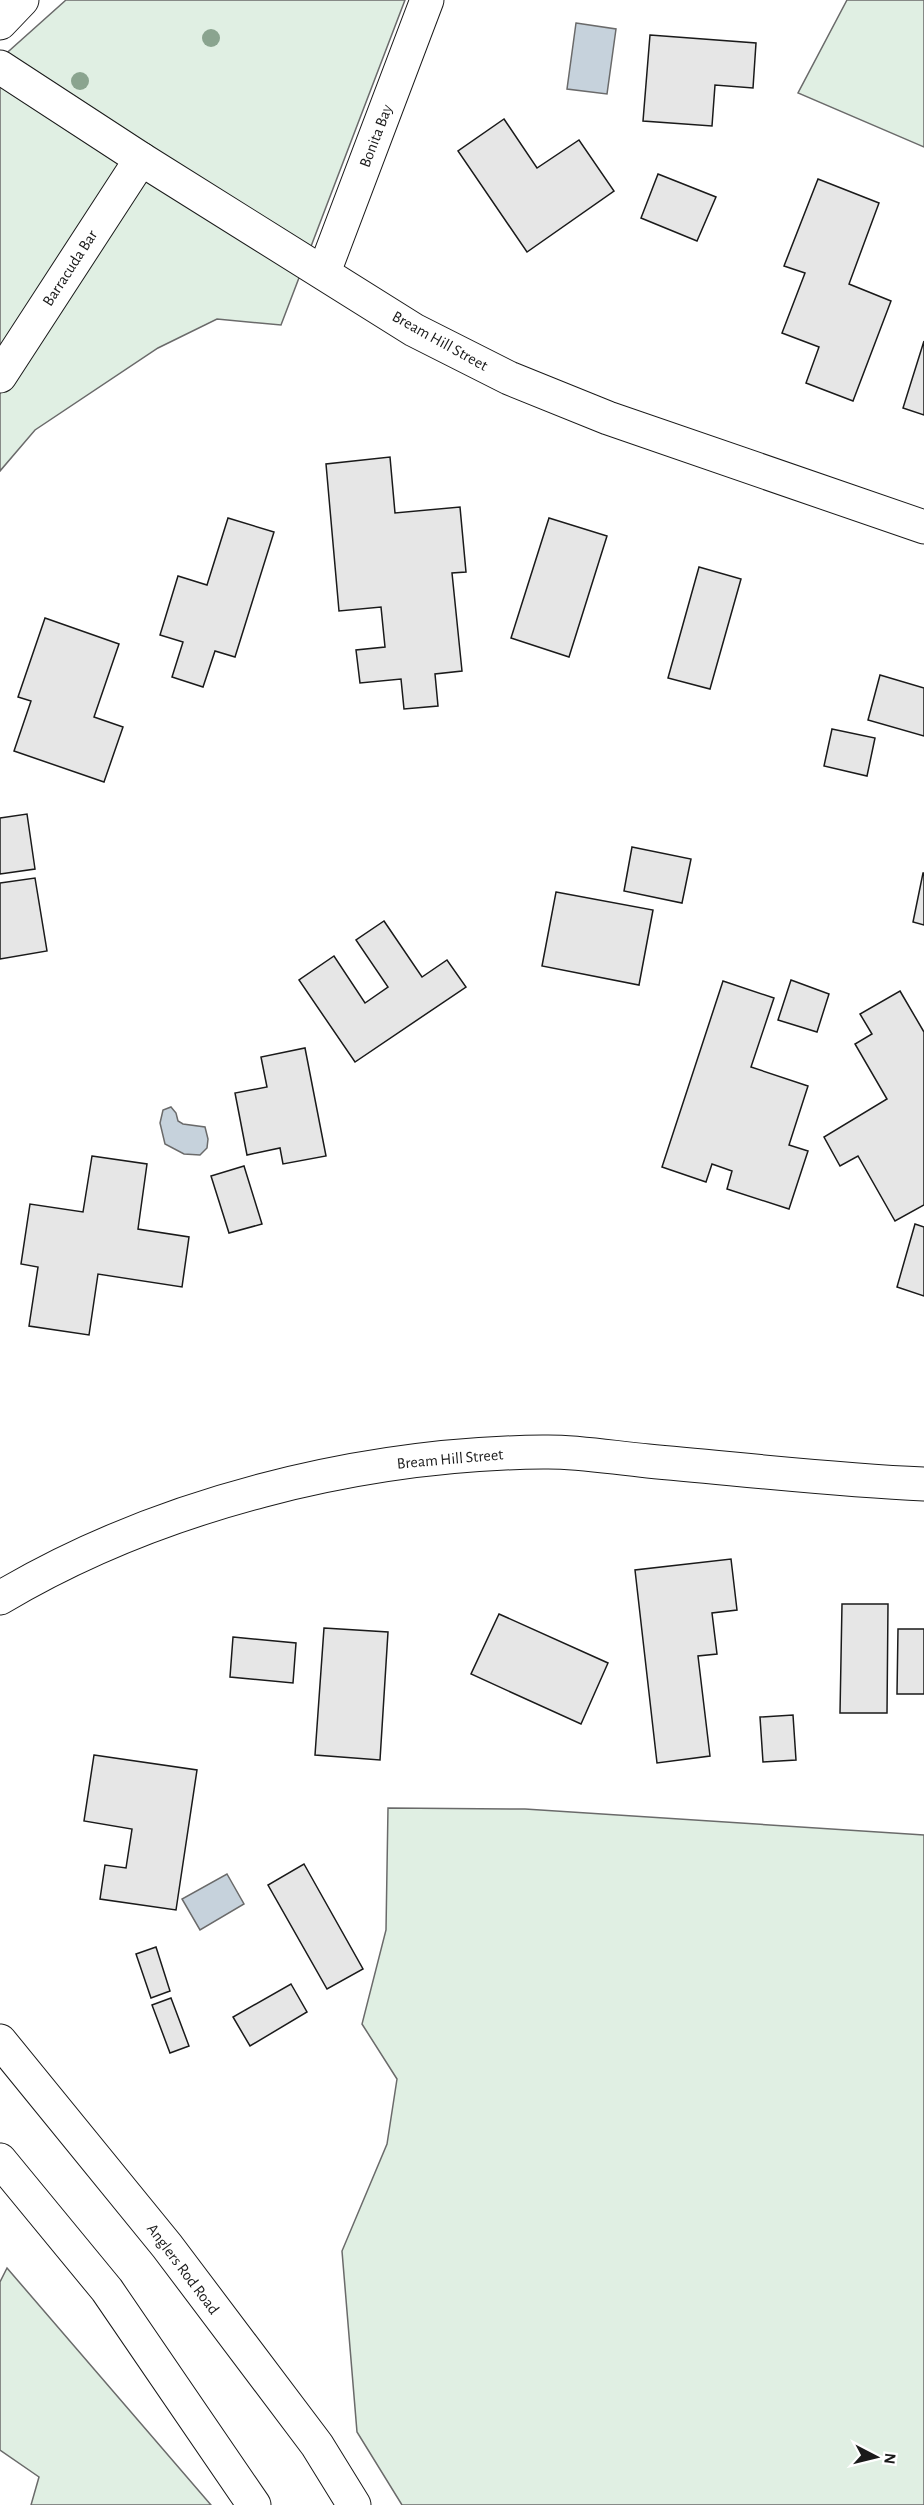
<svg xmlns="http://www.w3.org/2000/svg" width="924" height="2505" viewBox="0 0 924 2505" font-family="'Alegreya Sans',sans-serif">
  <rect width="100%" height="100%" fill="#fff"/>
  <g fill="#e0efe3" stroke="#6a6a6a" stroke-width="1.5">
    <polygon points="66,0 405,0 281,325 217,319 158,348 35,430 0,471 0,59"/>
    <polygon points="847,0 924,0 924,147 798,93"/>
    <polygon points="388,1808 525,1809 924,1835 924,2505 402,2505 357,2432 342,2251 387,2144 397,2079 362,2024 386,1930"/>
    <polygon points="7,2268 211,2505 31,2505 39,2477 0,2450 0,2282"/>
  </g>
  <g fill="#c6d2dc" stroke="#6a6a6a" stroke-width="1.5">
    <polygon points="576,23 616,29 607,94 567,89"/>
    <polygon points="171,1107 176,1113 178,1121 183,1124 205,1127 208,1139 207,1148 200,1155 184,1154 165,1144 160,1123 163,1110"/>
    <polygon points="227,1874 244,1904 200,1930 182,1899"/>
  </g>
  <g fill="#e6e6e6" stroke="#1a1a1a" stroke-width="1.5">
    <polygon points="650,35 756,43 753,88 715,85 712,126 643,121"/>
    <polygon points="504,119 537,168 579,140 614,191 527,252 458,151"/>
    <polygon points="658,174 716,197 697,241 641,218"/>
    <polygon points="818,179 879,203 849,284 891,301 853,401 806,383 819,347 782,333 805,273 784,266"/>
    <polygon points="924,341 924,415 903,408"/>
    <polygon points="390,457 395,513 460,507 466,572 452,573 462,671 435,674 438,706 404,709 401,679 360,683 356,650 385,647 381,607 339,611 326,464"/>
    <polygon points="228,518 274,532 235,657 215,651 203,687 172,677 183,642 160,635 178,576 207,585"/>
    <polygon points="549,518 607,536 569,657 511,638"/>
    <polygon points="699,567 741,579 710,689 668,678"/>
    <polygon points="45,618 119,644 94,717 123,727 104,782 14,751 31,701 18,697"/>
    <polygon points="880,675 924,688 924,736 868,720"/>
    <polygon points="832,729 875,738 867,776 824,766"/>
    <polygon points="27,814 35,869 0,874 0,818"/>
    <polygon points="632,847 691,859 682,903 624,891"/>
    <polygon points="923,873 924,873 924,925 913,922"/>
    <polygon points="35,878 47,951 0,959 0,883"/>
    <polygon points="556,892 653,910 639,985 542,966"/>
    <polygon points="384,921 422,977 447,960 466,987 355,1062 299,980 334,956 365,1003 388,987 356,940"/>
    <polygon points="791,980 829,994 817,1032 778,1020"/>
    <polygon points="723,981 774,998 751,1067 808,1086 789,1145 808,1151 789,1209 727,1189 732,1171 712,1164 706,1182 662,1167"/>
    <polygon points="900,991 924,1032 924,1205 895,1221 858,1156 840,1166 824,1137 887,1099 855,1044 872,1034 860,1014"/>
    <polygon points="305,1048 326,1156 283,1164 280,1148 247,1155 235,1093 267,1087 261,1057"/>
    <polygon points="92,1156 147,1164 138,1229 189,1237 182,1287 98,1274 89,1335 29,1326 38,1267 21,1264 30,1204 83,1212"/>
    <polygon points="244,1166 262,1224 229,1233 211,1176"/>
    <polygon points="915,1224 924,1227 924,1296 897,1287"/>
    <polygon points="731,1559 737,1610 712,1613 717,1654 698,1656 710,1756 657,1763 635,1570"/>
    <polygon points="842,1604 888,1604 887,1713 840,1713"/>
    <polygon points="499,1614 608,1663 581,1724 471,1674"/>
    <polygon points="324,1628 388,1632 380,1760 315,1755"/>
    <polygon points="898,1629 924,1629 924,1694 897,1694"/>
    <polygon points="233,1637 296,1643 293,1683 230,1677"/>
    <polygon points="793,1715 796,1760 763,1762 760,1717"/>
    <polygon points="94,1755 197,1770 176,1910 100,1899 105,1865 126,1868 132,1829 84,1821"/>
    <polygon points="304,1864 363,1969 327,1989 268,1885"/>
    <polygon points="156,1947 170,1991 151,1998 136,1954"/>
    <polygon points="291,1984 307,2012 250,2046 233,2017"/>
    <polygon points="171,1998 189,2046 170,2053 152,2005"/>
  </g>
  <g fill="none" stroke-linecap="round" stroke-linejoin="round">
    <g stroke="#1a1a1a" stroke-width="35">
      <g id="street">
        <polyline points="0,23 22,0"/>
        <polyline points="0,67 141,159 414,330 509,378 608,418 924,527"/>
        <polyline points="324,272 427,0"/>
        <polyline points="0,376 141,159"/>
        <path d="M 0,1598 C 158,1504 360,1454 543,1452 C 578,1451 614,1458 648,1461 C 740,1469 832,1480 924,1484"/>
      </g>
    </g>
    <g stroke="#1a1a1a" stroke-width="35">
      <g id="secondary">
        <polyline points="0,2041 167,2246 317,2445 354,2505"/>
        <polyline points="0,2160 107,2290 254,2505"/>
      </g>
    </g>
    <use href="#street" stroke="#fff" stroke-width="33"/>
    <use href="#secondary" stroke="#fff" stroke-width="33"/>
  </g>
  <g fill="#8aa48f">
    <circle cx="211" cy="38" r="9"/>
    <circle cx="80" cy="81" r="9"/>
  </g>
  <g text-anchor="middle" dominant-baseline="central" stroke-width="4.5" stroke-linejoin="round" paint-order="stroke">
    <g font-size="16" fill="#1a1a1a" stroke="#fff">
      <text transform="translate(376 136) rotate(-69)">Bonita Bay</text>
      <text transform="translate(70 268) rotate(-57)">Barracuda Bar</text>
      <text transform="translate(440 341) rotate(29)">Bream Hill Street</text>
      <text transform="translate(450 1459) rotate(-5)">Bream Hill Street</text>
      <text transform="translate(183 2269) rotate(53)">Anglers Rod Road</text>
    </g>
  </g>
  <g transform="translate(876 2457) rotate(97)" stroke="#ffffff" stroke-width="4.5" paint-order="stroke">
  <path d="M0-4.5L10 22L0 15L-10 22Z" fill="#1a1a1a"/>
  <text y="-9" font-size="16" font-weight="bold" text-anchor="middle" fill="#1a1a1a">N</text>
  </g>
</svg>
